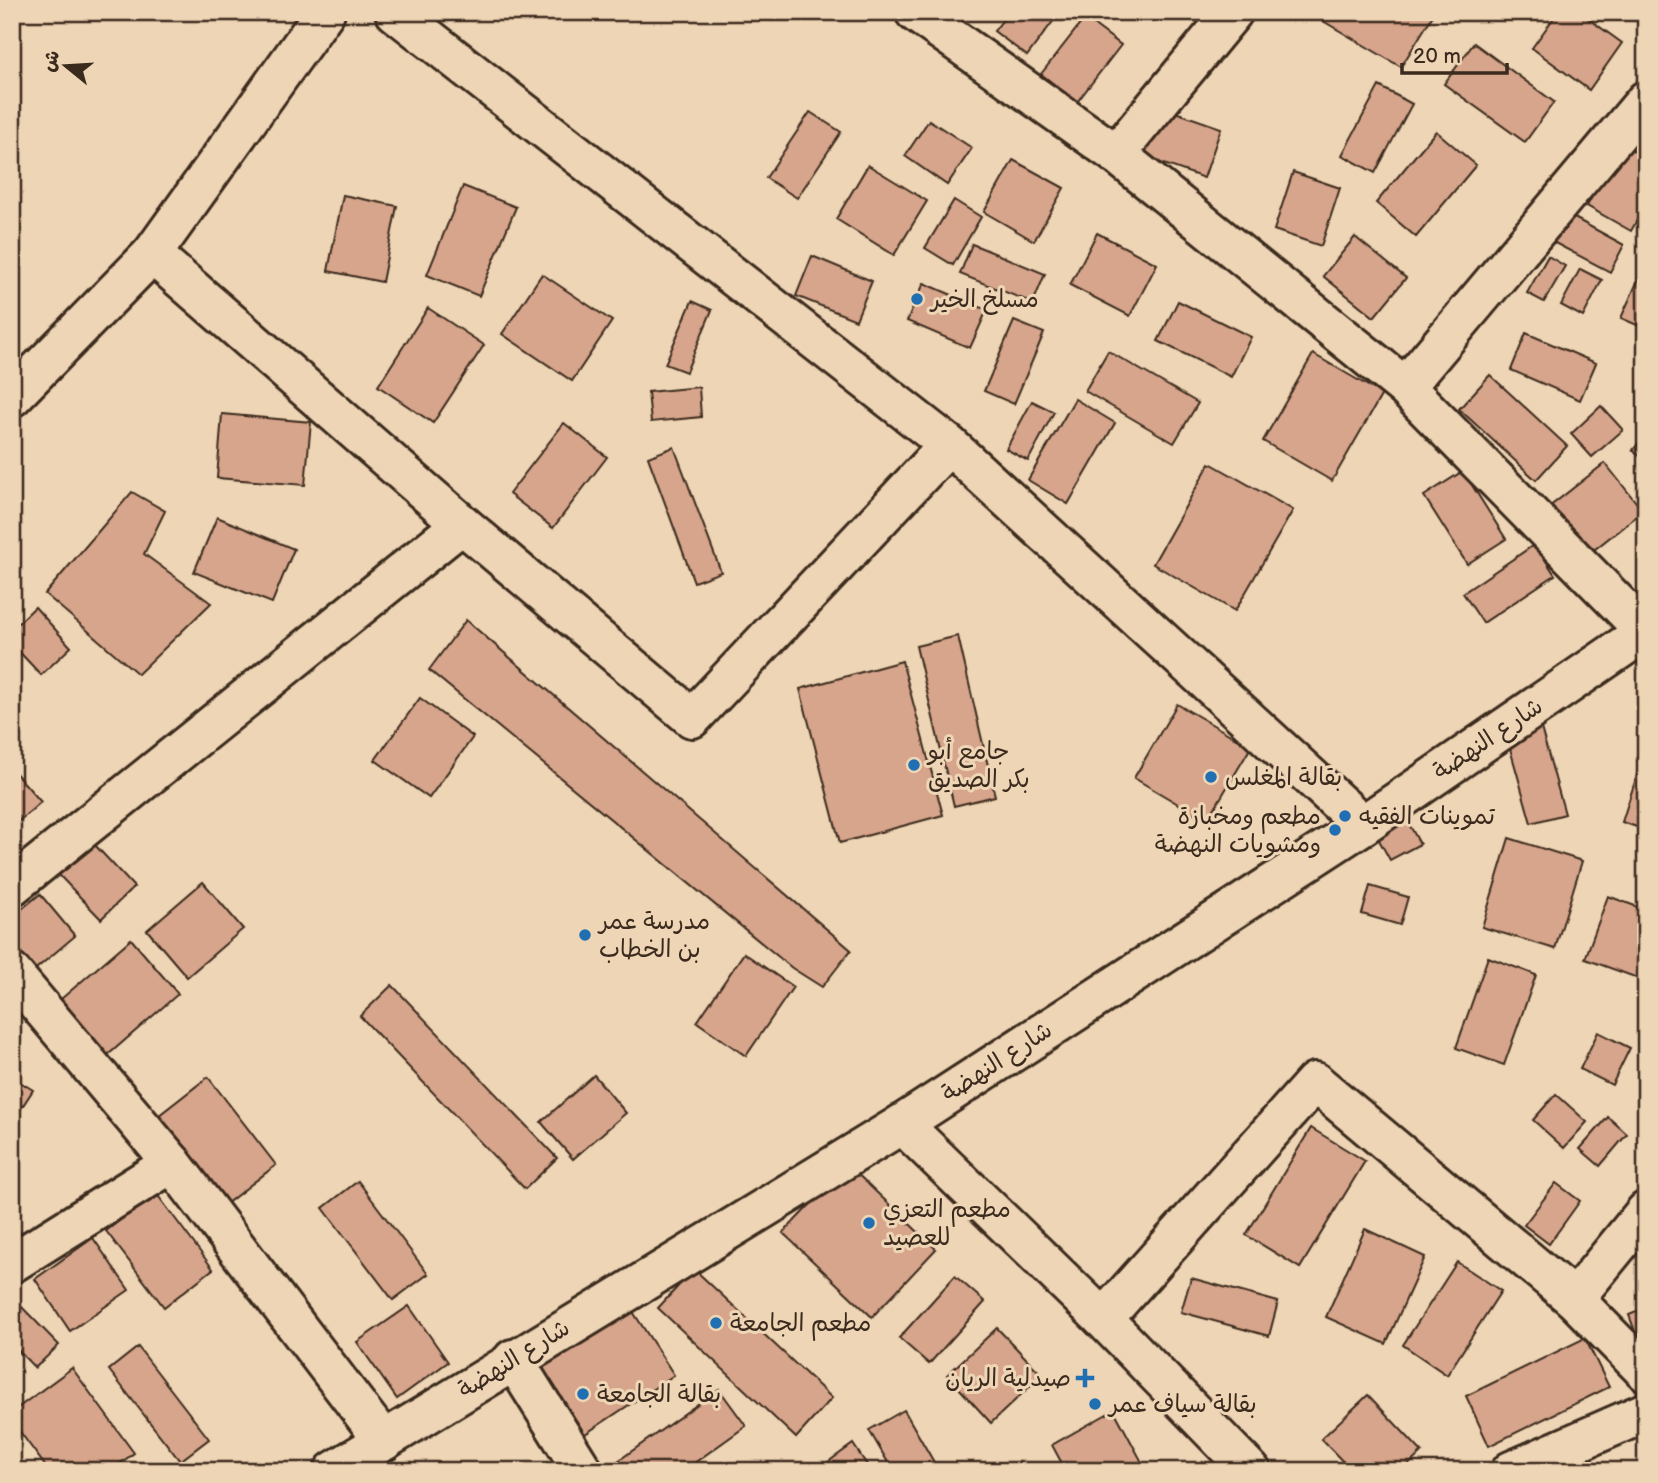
<svg xmlns="http://www.w3.org/2000/svg" width="1658" height="1483" viewBox="0 0 1658 1483" font-family="'Balsamiq Sans','Playpen Sans Arabic',sans-serif">
  <rect width="100%" height="100%" fill="#eed5b5"/>
  <filter id="ink" filterUnits="userSpaceOnUse"><feTurbulence type="fractalNoise" baseFrequency=".0143" numOctaves="2"/><feDisplacementMap in="SourceGraphic" scale="14" xChannelSelector="R" yChannelSelector="G"/><feConvolveMatrix kernelMatrix="1 2 1 2 8 2 1 2 1" color-interpolation-filters="sRGB"/></filter>
  <g filter="url(#ink)">
    <g fill="#d7a58b" stroke="#3b2a1e" stroke-width="2">
      <polygon points="1009,12 1060,12 1027,56 994,31"/>
      <polygon points="1322,12 1429,12 1433,15 1401,67 1318,18"/>
      <polygon points="1558,12 1579,12 1622,43 1589,90 1532,48"/>
      <polygon points="1085,18 1121,45 1077,102 1041,74"/>
      <polygon points="1474,43 1554,102 1525,142 1444,84"/>
      <polygon points="1379,86 1412,104 1375,173 1342,155"/>
      <polygon points="1158,106 1221,128 1204,178 1141,156"/>
      <polygon points="810,112 841,132 797,198 766,178"/>
      <polygon points="929,120 972,148 947,185 905,156"/>
      <polygon points="1436,131 1476,165 1416,237 1376,203"/>
      <polygon points="1621,144 1646,158 1646,204 1631,231 1587,206"/>
      <polygon points="1013,160 1064,188 1034,241 984,212"/>
      <polygon points="868,165 927,201 894,255 836,219"/>
      <polygon points="1293,172 1340,188 1321,246 1274,230"/>
      <polygon points="463,186 516,207 479,296 427,275"/>
      <polygon points="343,195 397,206 382,282 328,271"/>
      <polygon points="954,200 981,217 953,265 925,248"/>
      <polygon points="1567,214 1624,245 1610,272 1553,242"/>
      <polygon points="1097,233 1157,264 1130,316 1070,285"/>
      <polygon points="1355,237 1406,278 1374,317 1323,276"/>
      <polygon points="972,244 1045,274 1033,303 960,274"/>
      <polygon points="812,256 872,281 856,320 796,296"/>
      <polygon points="1548,256 1565,266 1544,302 1527,293"/>
      <polygon points="1580,269 1602,280 1583,317 1561,305"/>
      <polygon points="542,274 612,321 572,381 502,334"/>
      <polygon points="1639,278 1646,281 1646,329 1621,318"/>
      <polygon points="924,283 987,310 970,348 907,321"/>
      <polygon points="692,301 712,310 686,372 665,364"/>
      <polygon points="1178,301 1251,337 1231,377 1158,341"/>
      <polygon points="428,308 484,345 433,423 378,386"/>
      <polygon points="1014,321 1044,333 1014,404 984,391"/>
      <polygon points="1526,333 1596,363 1580,400 1511,370"/>
      <polygon points="1108,351 1198,403 1174,443 1085,391"/>
      <polygon points="1313,354 1382,394 1332,481 1263,441"/>
      <polygon points="1490,375 1567,446 1536,480 1459,409"/>
      <polygon points="699,387 701,417 651,422 648,392"/>
      <polygon points="1075,399 1115,423 1068,504 1028,480"/>
      <polygon points="1032,401 1054,412 1028,461 1006,449"/>
      <polygon points="1601,406 1623,430 1592,457 1571,434"/>
      <polygon points="222,414 311,422 305,485 217,478"/>
      <polygon points="564,423 607,457 553,528 509,494"/>
      <polygon points="1646,434 1646,460 1633,450"/>
      <polygon points="674,447 721,572 694,582 648,457"/>
      <polygon points="1210,463 1293,510 1235,611 1153,564"/>
      <polygon points="1605,463 1643,511 1585,557 1548,508"/>
      <polygon points="1463,471 1506,539 1467,564 1424,496"/>
      <polygon points="132,492 165,511 144,554 211,603 138,674 45,594"/>
      <polygon points="217,517 294,549 272,603 194,572"/>
      <polygon points="1535,544 1555,575 1483,623 1463,593"/>
      <polygon points="35,607 71,647 41,675 12,644 12,629"/>
      <polygon points="466,620 851,950 822,987 792,968 429,670"/>
      <polygon points="958,636 995,796 954,806 916,646"/>
      <polygon points="902,661 943,815 840,843 800,689"/>
      <polygon points="420,698 473,737 429,798 375,760"/>
      <polygon points="1177,704 1251,747 1207,821 1134,778"/>
      <polygon points="1541,728 1565,814 1531,823 1507,738"/>
      <polygon points="1646,747 1646,830 1622,822"/>
      <polygon points="12,769 41,802 12,827"/>
      <polygon points="1404,815 1420,844 1390,860 1374,831"/>
      <polygon points="1509,838 1582,861 1555,949 1482,927"/>
      <polygon points="94,844 134,887 101,919 59,875"/>
      <polygon points="203,882 243,929 187,977 147,930"/>
      <polygon points="1370,886 1408,897 1400,925 1362,914"/>
      <polygon points="40,894 75,936 31,973 12,950 12,917"/>
      <polygon points="1608,896 1646,910 1646,981 1585,959"/>
      <polygon points="131,939 178,994 101,1061 54,1005"/>
      <polygon points="744,953 793,987 746,1056 697,1022"/>
      <polygon points="1488,957 1536,975 1504,1065 1456,1048"/>
      <polygon points="392,985 557,1158 525,1189 360,1016"/>
      <polygon points="1598,1032 1630,1048 1612,1085 1580,1069"/>
      <polygon points="594,1075 626,1113 573,1159 541,1122"/>
      <polygon points="12,1077 33,1090 18,1113 12,1109"/>
      <polygon points="208,1077 276,1165 217,1211 149,1123"/>
      <polygon points="1556,1094 1587,1122 1564,1148 1533,1120"/>
      <polygon points="1608,1117 1627,1134 1600,1166 1580,1149"/>
      <polygon points="1311,1128 1365,1161 1300,1268 1246,1235"/>
      <polygon points="848,1165 936,1249 872,1317 783,1233"/>
      <polygon points="358,1181 428,1274 393,1300 323,1208"/>
      <polygon points="1556,1183 1580,1201 1549,1244 1524,1225"/>
      <polygon points="156,1193 213,1269 164,1307 106,1231"/>
      <polygon points="1365,1229 1425,1257 1386,1344 1326,1317"/>
      <polygon points="93,1238 129,1290 70,1331 35,1279"/>
      <polygon points="1457,1262 1501,1291 1447,1375 1403,1345"/>
      <polygon points="694,1269 832,1398 796,1438 658,1308"/>
      <polygon points="955,1276 985,1302 929,1364 899,1338"/>
      <polygon points="1191,1278 1278,1302 1269,1336 1181,1312"/>
      <polygon points="12,1297 59,1345 35,1368 12,1344"/>
      <polygon points="626,1301 674,1375 585,1434 536,1359"/>
      <polygon points="409,1306 448,1362 397,1399 357,1342"/>
      <polygon points="1646,1308 1646,1361 1629,1315"/>
      <polygon points="997,1328 1042,1375 991,1423 947,1375"/>
      <polygon points="1585,1338 1609,1387 1489,1446 1466,1396"/>
      <polygon points="138,1347 209,1439 180,1461 109,1370"/>
      <polygon points="72,1368 134,1453 110,1471 49,1471 12,1421 12,1412"/>
      <polygon points="719,1389 746,1426 683,1471 604,1471"/>
      <polygon points="1368,1395 1422,1452 1402,1471 1352,1471 1321,1439"/>
      <polygon points="904,1410 939,1471 893,1471 869,1430"/>
      <polygon points="1114,1410 1143,1464 1131,1471 1066,1471 1052,1445"/>
      <polygon points="853,1444 871,1471 833,1471 828,1462"/>
    </g>
    <g fill="none" stroke-linecap="round" stroke-linejoin="round">
      <g stroke="#3b2a1e" stroke-width="44">
        <g id="minor">
          <polyline points="395,12 949,445 1363,825"/>
          <polyline points="915,12 1116,154 1405,387 1645,631"/>
          <polyline points="1116,154 1233,12"/>
          <polyline points="152,254 462,524 692,718 949,445"/>
          <polyline points="1405,387 1646,100"/>
          <polyline points="12,397 152,254 325,12"/>
          <polyline points="12,886 462,524"/>
          <polyline points="12,973 172,1163 384,1441"/>
          <polyline points="902,1124 1103,1319 1251,1471"/>
          <polyline points="12,1263 172,1163"/>
          <polyline points="1574,1299 1646,1211"/>
          <polyline points="1103,1319 1315,1082 1574,1299 1646,1372"/>
          <polyline points="513,1359 583,1471"/>
          <polyline points="334,1471 902,1124 1363,825 1646,631"/>
          <polyline points="1511,1471 1646,1412"/>
        </g>
      </g>
      <use href="#minor" stroke="#eed5b5" stroke-width="38"/>
    </g>
  </g>
  <g fill="#1f6fb2" stroke="#eed5b5" stroke-width="2.5">
    <circle cx="917" cy="299" r="7"/>
    <circle cx="914" cy="765" r="7"/>
    <circle cx="1211" cy="777" r="7"/>
    <circle cx="1345" cy="816" r="7"/>
    <circle cx="1335" cy="830" r="7"/>
    <circle cx="585" cy="935" r="7"/>
    <circle cx="869" cy="1223" r="7"/>
    <circle cx="716" cy="1323" r="7"/>
    <path d="M1081.5 1367.5h7v7h7v7h-7v7h-7v-7h-7v-7h7z"/>
    <circle cx="583" cy="1394" r="7"/>
    <circle cx="1095" cy="1404" r="7"/>
  </g>
  <g text-anchor="middle" dominant-baseline="central" stroke-width="6" stroke-linejoin="round" paint-order="stroke">
    <g font-size="24" fill="#3b2a1e" stroke="#eed5b5" text-anchor="start">
      <text x="931" y="299">مسلخ الخير</text>
      <text x="928" y="751">جامع أبو<tspan x="928" dy="28">بكر الصديق</tspan></text>
      <text x="1225" y="777">بقالة المغلس</text>
      <text x="1321" y="816" text-anchor="end">مطعم ومخبازة<tspan x="1321" dy="28">ومشويات النهضة</tspan></text>
      <text x="1359" y="816">تموينات الفقيه</text>
      <text x="599" y="921">مدرسة عمر<tspan x="599" dy="28">بن الخطاب</tspan></text>
      <text x="883" y="1209">مطعم التعزي<tspan x="883" dy="28">للعصيد</tspan></text>
      <text x="730" y="1323">مطعم الجامعة</text>
      <text x="1071" y="1378" text-anchor="end">صيدلية الريان</text>
      <text x="597" y="1394">بقالة الجامعة</text>
      <text x="1109" y="1404">بقالة سياف عمر</text>
    </g>
    <g font-size="24" fill="#3b2a1e" stroke="#eed5b5">
      <text transform="translate(1488 739) rotate(-34)">شارع النهضة</text>
      <text transform="translate(997 1062) rotate(-33)">شارع النهضة</text>
      <text transform="translate(514 1359) rotate(-32)">شارع النهضة</text>
    </g>
  </g>
  <rect width="1658" height="1483" fill="none" stroke="#eed5b5" stroke-width="42"/>
  <rect x="21" y="21" width="1616" height="1441" fill="none" stroke="#3b2a1e" stroke-width="2.5" filter="url(#ink)"/>
  <g transform="translate(66 66) rotate(288)" stroke="#eed5b5" stroke-width="5" paint-order="stroke">
  <path d="M0-5L12 26L0 18L-12 26Z" fill="#3b2a1e"/>
  <text y="-10" font-size="19" font-weight="bold" text-anchor="middle" fill="#3b2a1e">ش</text>
  </g>
  <path d="M1402 63v10h105v-10" fill="none" stroke="#3b2a1e" stroke-width="3.5"/>
  <text x="1413" y="63" font-size="21" fill="#3b2a1e" stroke="#eed5b5" stroke-width="5" paint-order="stroke">20 m</text>
</svg>
